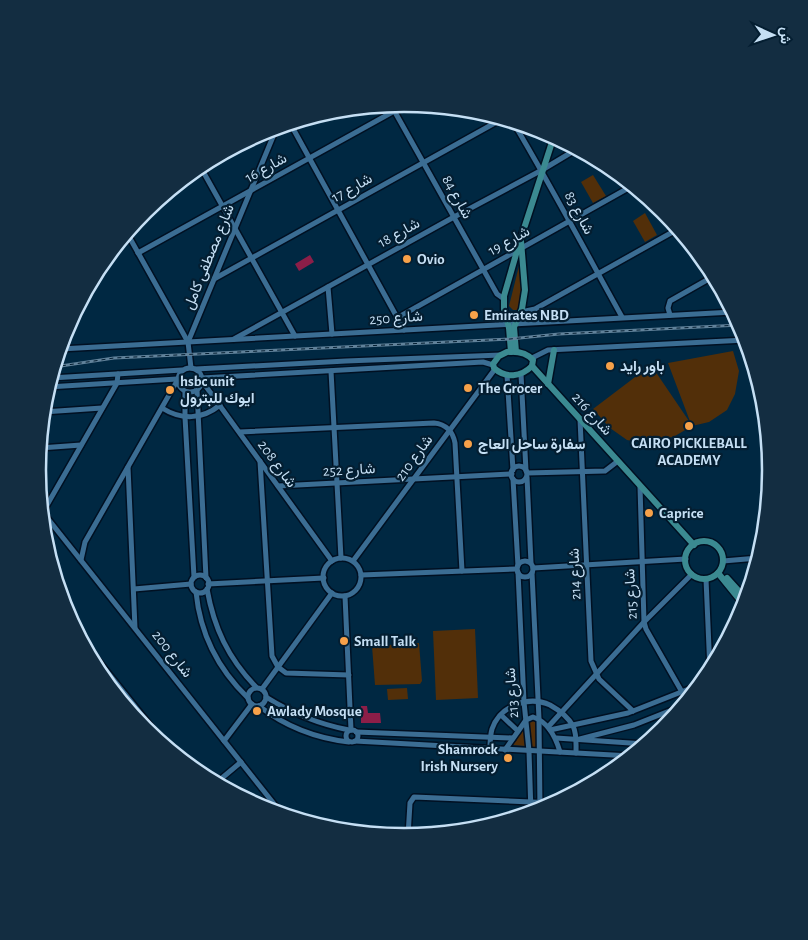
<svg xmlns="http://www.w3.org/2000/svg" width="808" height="940" viewBox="0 0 808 940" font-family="'Alegreya Sans',Vazirmatn,sans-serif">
  <rect width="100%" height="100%" fill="#002842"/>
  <g fill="#522f09">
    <polygon points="593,175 606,196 593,203 581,182"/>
    <polygon points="645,213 657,235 645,242 633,221"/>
    <path d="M 520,262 C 521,276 528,299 517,310 L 513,310 L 509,306 Z"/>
    <polygon points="733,351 739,371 735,394 727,410 709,422 692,426 675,436 657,442 643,443 627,440 610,428 593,409 651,365 691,424 668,363"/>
    <polygon points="475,629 478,698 436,700 433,631"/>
    <polygon points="419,643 422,681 420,684 375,685 372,646"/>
    <polygon points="407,688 408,699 388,700 387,689"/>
    <polygon points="529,719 537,720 538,749 530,749 527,720"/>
    <polygon points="525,724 526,746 512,745 512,744"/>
  </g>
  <g fill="#8c1e48">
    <polygon points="310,255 314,262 299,271 295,264"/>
    <polygon points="361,706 367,706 368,713 380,713 381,723 361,723"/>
  </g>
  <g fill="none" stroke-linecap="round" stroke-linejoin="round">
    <g stroke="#001022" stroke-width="8">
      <g id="minor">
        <polyline points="391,105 497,294 504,299"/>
        <path d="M 513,122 C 551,186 586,252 622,317"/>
        <polyline points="290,123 404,330"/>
        <polyline points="281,126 290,123"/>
        <polyline points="200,166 295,336"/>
        <polyline points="127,233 188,342 191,368"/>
        <polyline points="694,249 729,312"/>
        <polyline points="138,253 407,104"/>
        <polyline points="214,279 502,119"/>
        <polyline points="328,287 332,334"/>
        <polyline points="521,312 535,309 678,229"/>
        <polyline points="670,315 668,308 670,301 714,276"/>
        <polyline points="397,318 632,186"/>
        <polyline points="234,339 454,217 542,170 577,149"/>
        <polyline points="188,342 277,127"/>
        <polyline points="60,349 733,312"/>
        <polyline points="532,358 548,350 746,340"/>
        <circle cx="190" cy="380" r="12"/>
        <polyline points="196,369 346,361 501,355"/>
        <polyline points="331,371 341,558"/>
        <polyline points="521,374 526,471"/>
        <polyline points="507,375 513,470"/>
        <polyline points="51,378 182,370"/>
        <polyline points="202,378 483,362 493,365"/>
        <polyline points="202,381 332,561"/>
        <polyline points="48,387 177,379"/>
        <polyline points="197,390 206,578"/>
        <polyline points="185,392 185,417 194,577"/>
        <path d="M 162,408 C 181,420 202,420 220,405"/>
        <polyline points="43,412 102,408"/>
        <polyline points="580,419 591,661 599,679 633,711"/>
        <path d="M 240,432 L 434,423 C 446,424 453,432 455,443 L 462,571"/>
        <polyline points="40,448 81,445"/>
        <polyline points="260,461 272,656 278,667 286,673 349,675"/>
        <circle cx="519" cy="474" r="8"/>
        <polyline points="128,467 135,628"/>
        <polyline points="527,473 605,471 618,461"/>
        <polyline points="527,477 531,563"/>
        <polyline points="513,479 518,566"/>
        <polyline points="278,486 512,474"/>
        <polyline points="640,486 644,622 646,629 682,692"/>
        <polyline points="41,510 282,814"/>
        <polyline points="43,512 117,383 118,374"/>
        <circle cx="342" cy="577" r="19"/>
        <polyline points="81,560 85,542 177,381"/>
        <polyline points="353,561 495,369"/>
        <polyline points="723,561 758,558"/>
        <circle cx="525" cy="569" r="8"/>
        <polyline points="533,568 686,559"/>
        <polyline points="518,572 524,702 529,751 531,813"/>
        <polyline points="532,573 539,719 540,810"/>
        <polyline points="361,575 517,569"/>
        <circle cx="200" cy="584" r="9"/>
        <polyline points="706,579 710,671"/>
        <polyline points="208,584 324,578"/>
        <polyline points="134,589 191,584"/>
        <path d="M 207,589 C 214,628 228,658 256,687"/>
        <path d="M 196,592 C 200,633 218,669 248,698"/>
        <polyline points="345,596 351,730"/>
        <polyline points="81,639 169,749"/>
        <polyline points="95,666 147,731"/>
        <circle cx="257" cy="697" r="9"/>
        <polyline points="262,689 332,593"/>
        <path d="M 266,697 C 293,714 318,724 349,730"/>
        <path d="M 259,706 C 286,727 314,738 349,742"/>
        <polyline points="501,715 518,731"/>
        <polyline points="548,727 644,622 692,574"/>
        <circle cx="352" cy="736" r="6"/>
        <polyline points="550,730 628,713 699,685"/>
        <polyline points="356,732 513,738"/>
        <polyline points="556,738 645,744"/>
        <polyline points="576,740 634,725 682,706"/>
        <polyline points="224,741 252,704"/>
        <polyline points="355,741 631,756"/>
        <path d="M 490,749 C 490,742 490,736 492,729 C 500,706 528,695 550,705 C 559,710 568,717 573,726 C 577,734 576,744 576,753"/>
        <path d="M 505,750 L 526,720 L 533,717 C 548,722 556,738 560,752"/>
        <polyline points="216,783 241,762"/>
        <polyline points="408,836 410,803 414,797 555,803"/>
      </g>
    </g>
    <g stroke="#001022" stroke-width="9">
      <g id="major">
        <path d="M 507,352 C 517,351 526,352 533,360 L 532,366 C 521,377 506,379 494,368 L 493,364 L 499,356 Z"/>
        <polyline points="511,352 509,328 504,309 504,296 519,244 554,136"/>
        <polyline points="516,352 514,327 522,309 525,290 521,241"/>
        <polyline points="532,366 694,545"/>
        <polyline points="548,384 554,350"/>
        <circle cx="704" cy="560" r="19"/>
        <polyline points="718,573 744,605"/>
        <polyline points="727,578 746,599"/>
      </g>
    </g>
    <use href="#minor" stroke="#3b6d93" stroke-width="5"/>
    <use href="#major" stroke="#3b8a91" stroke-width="6"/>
    <g stroke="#61829a" stroke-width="3">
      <polyline id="rail" points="54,367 114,358 510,339 559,334 740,325"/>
    </g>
    <use href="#rail" stroke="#041e31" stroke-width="1" stroke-dasharray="4" stroke-linecap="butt"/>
  </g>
  <g fill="#f7a149" stroke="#041e31" stroke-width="2">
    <circle cx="407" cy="259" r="5"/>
    <circle cx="474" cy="315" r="5"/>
    <circle cx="610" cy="366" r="5"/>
    <circle cx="468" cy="388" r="5"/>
    <circle cx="170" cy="390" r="5"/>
    <circle cx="689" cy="426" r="5"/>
    <circle cx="468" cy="444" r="5"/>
    <circle cx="649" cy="513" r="5"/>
    <circle cx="344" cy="641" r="5"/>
    <circle cx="257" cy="711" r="5"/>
    <circle cx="508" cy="758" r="5"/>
  </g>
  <g text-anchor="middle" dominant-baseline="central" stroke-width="4.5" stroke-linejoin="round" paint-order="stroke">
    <g font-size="15" fill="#c5dff4" stroke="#041e31">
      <text transform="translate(266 168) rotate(-29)">شارع 16</text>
      <text transform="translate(352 188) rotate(-29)">شارع 17</text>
      <text transform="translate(457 197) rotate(61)">شارع 84</text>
      <text transform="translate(579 213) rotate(62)">شارع 83</text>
      <text transform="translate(399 233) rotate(-29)">شارع 18</text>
      <text transform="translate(509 241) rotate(-29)">شارع 19</text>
      <text transform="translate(209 257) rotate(-68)">شارع مصطفى كامل</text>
      <text transform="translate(396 318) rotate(-4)">شارع 250</text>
      <text transform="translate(592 414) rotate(48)">شارع 216</text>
      <text transform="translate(414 458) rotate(-54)">شارع 210</text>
      <text transform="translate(277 464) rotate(54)">شارع 208</text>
      <text transform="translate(349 470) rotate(-3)">شارع 252</text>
      <text transform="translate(575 574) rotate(-92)">شارع 214</text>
      <text transform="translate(631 594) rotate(-93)">شارع 215</text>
      <text transform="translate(172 654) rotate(52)">شارع 200</text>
      <text transform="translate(512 693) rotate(-94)">شارع 213</text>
    </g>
    <g font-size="15" font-weight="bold" fill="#c5dff4" stroke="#041e31" text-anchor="start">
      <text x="417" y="259">Ovio</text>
      <text x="484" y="315">Emirates NBD</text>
      <text x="620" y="366">باور رايد</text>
      <text x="180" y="381">hsbc unit<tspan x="180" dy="17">ايوك للبترول</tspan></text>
      <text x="478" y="388">The Grocer</text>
      <text x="689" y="443" text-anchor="middle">CAIRO PICKLEBALL<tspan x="689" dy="17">ACADEMY</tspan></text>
      <text x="478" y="444">سفارة ساحل العاج</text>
      <text x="659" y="513">Caprice</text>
      <text x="354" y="641">Small Talk</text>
      <text x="267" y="711">Awlady Mosque</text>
      <text x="498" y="749" text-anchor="end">Shamrock<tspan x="498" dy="17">Irish Nursery</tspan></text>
    </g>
  </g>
  <path d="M0 0H808V940H0ZM46 470a358 358 0 1 1 716 0a358 358 0 1 1-716 0Z" fill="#132d41" fill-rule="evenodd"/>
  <path fill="none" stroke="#c5dff4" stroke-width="2.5" d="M46 470a358 358 0 1 1 716 0a358 358 0 1 1-716 0Z"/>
  <g transform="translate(773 35) rotate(93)" stroke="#041e31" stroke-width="4" paint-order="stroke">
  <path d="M0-4L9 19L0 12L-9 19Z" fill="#c5dff4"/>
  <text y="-8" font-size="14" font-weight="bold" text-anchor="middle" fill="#c5dff4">ش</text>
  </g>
</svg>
